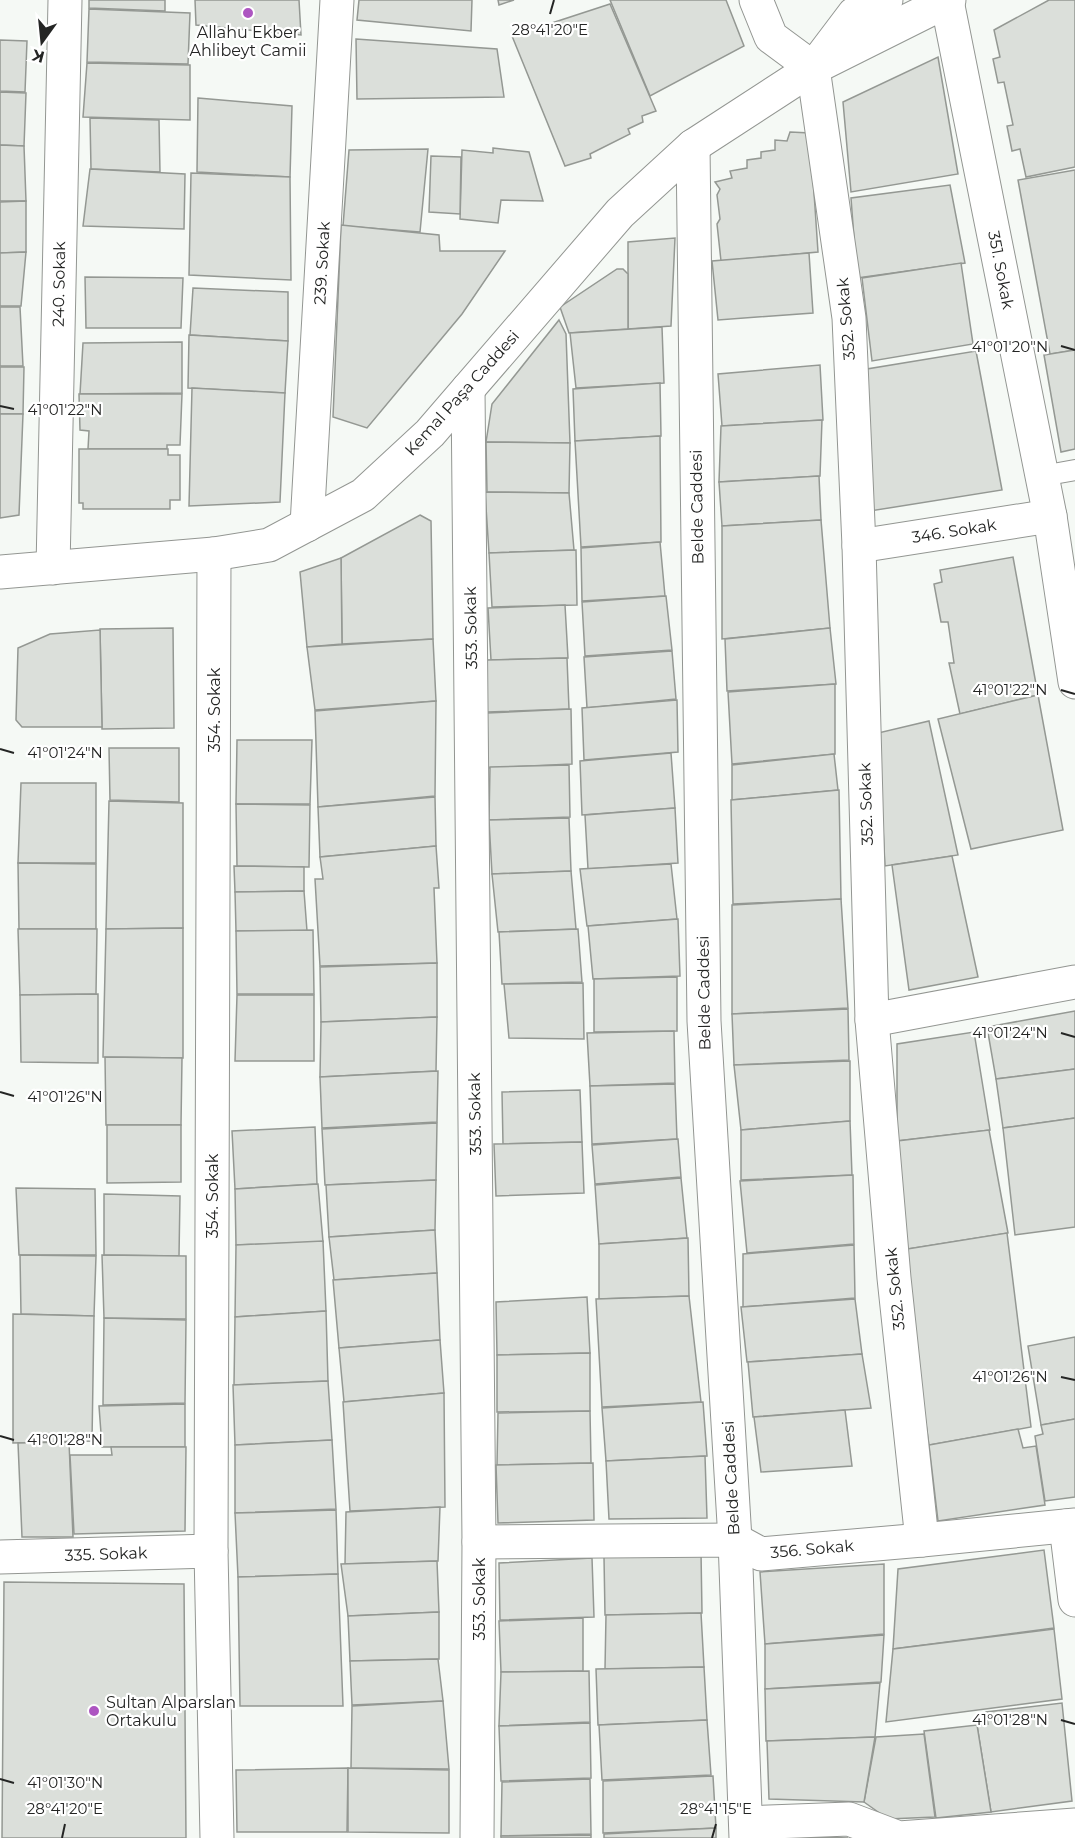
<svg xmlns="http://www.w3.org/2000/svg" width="1075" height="1838" viewBox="0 0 1075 1838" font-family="Montserrat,sans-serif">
  <rect width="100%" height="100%" fill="#f5f9f5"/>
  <g fill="#dbdfda" stroke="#949893" stroke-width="1.5">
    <polygon points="89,0 165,0 165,11 89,8"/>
    <polygon points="195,0 299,0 301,35 196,25"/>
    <polygon points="359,0 472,0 471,31 357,20"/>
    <polygon points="498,0 514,0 499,5"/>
    <polygon points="610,0 726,0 744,46 650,96"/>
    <polygon points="1049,0 1075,0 1075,167 1026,177 1020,149 1012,151 1007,126 1013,125 1004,82 998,83 993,59 1000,57 994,30"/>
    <polygon points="610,4 656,111 642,116 643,122 628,129 630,134 590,154 591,158 565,166 512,36"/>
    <polygon points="89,9 190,13 188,64 87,62"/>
    <polygon points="356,39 497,49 504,97 357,99"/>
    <polygon points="0,40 27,41 25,92 0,91"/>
    <polygon points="938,57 958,174 851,192 843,102"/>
    <polygon points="87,63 190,65 190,120 83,117"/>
    <polygon points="0,92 26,93 24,146 0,145"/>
    <polygon points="198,98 292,106 290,177 197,172"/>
    <polygon points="90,118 159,120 160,172 91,169"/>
    <polygon points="790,132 810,133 818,252 721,261 717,224 720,219 717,195 720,189 715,182 732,178 730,171 747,168 747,160 761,158 761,152 775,150 775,140 787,141"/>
    <polygon points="0,145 24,146 26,201 0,201"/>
    <polygon points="493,148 529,152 543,201 501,200 498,223 460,219 462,150 493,153"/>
    <polygon points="428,149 420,232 343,226 349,150"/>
    <polygon points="431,156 461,157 460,214 429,212"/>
    <polygon points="90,169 185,174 184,229 83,226"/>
    <polygon points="1075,170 1075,350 1050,354 1018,180"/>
    <polygon points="191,173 290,177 291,280 189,275"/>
    <polygon points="950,185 965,263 857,278 851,198"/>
    <polygon points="26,201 26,252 0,253 0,202"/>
    <polygon points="341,225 439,235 440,251 505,251 462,314 367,428 333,417"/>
    <polygon points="675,238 671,326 628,329 628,242"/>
    <polygon points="26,252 21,306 0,306 0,253"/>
    <polygon points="809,253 813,313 718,320 712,261"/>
    <polygon points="961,263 973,344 872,361 862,278"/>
    <polygon points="617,269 623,269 628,274 628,329 569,333 560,307"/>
    <polygon points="85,277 183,278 181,328 86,328"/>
    <polygon points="193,288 288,292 288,341 190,335"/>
    <polygon points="0,307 20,307 23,366 0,366"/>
    <polygon points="559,320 566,334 570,443 486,442 492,404"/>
    <polygon points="662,327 664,383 576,388 570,333"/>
    <polygon points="189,335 288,341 285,393 188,388"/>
    <polygon points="182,342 182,393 80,394 83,343"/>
    <polygon points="1075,350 1075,449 1061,452 1044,355"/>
    <polygon points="976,351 1002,490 870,511 861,370"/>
    <polygon points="820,365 823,420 722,426 718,374"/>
    <polygon points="0,367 24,367 23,414 0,414"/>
    <polygon points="660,383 661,436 575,441 573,389"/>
    <polygon points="192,388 285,393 280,502 189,506"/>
    <polygon points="79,394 182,394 180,445 167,445 167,449 88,449 89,431 80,430"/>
    <polygon points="0,414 23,414 19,515 0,518"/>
    <polygon points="822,420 820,476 719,482 721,426"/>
    <polygon points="660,436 661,542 581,547 575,441"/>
    <polygon points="486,442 570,443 569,493 487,492"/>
    <polygon points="79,449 168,449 168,455 180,455 180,500 170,500 170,509 83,509 83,503 79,503"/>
    <polygon points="819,476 821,520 722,526 719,482"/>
    <polygon points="485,492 569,493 574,550 489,553"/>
    <polygon points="420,515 431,521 433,639 342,644 341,558"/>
    <polygon points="821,520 830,628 722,639 722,526"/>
    <polygon points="660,542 665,596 582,601 581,548"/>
    <polygon points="576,550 577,605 492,607 489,553"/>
    <polygon points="1013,557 1038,695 960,714 949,663 954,663 948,622 941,622 934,584 942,582 940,570"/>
    <polygon points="341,558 342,644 307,647 300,572"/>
    <polygon points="666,596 672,650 585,656 582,602"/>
    <polygon points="565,605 568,658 491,660 488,608"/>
    <polygon points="173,628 174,728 102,729 100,629"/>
    <polygon points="830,628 836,684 727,691 725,639"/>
    <polygon points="100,630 102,727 22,727 16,720 18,648 50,634"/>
    <polygon points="433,639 436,701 315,710 307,647"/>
    <polygon points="672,651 676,699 587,708 584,657"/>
    <polygon points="567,658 569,709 487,712 487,660"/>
    <polygon points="835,684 835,754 732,764 728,692"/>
    <polygon points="1038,695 1063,830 971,849 938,719"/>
    <polygon points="677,700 678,752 584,760 582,708"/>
    <polygon points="436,701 435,796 318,807 315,711"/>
    <polygon points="571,709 572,764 488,768 487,713"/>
    <polygon points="929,721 958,855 885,866 878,733"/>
    <polygon points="237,740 312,740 310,804 236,804"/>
    <polygon points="109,748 179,748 179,802 110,800"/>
    <polygon points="671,753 675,808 582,815 580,761"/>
    <polygon points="834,754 838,790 732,800 732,765"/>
    <polygon points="569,765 570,817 489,820 490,767"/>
    <polygon points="21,783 96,783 96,863 18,863"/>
    <polygon points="839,790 841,899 733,904 731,800"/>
    <polygon points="435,797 436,846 320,857 318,807"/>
    <polygon points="109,801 183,803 183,928 106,929"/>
    <polygon points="236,804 310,805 309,867 237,866"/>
    <polygon points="675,808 678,863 588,869 585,815"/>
    <polygon points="569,818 571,871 492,874 489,820"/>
    <polygon points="436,846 439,888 434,888 437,963 320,966 315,879 323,879 320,857"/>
    <polygon points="952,856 978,977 909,990 892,865"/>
    <polygon points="18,863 96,864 96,929 19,929"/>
    <polygon points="671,864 677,919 587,926 580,869"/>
    <polygon points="234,866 304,867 304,891 235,892"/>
    <polygon points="571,871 576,929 498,932 492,874"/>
    <polygon points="304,891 307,931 236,931 235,892"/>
    <polygon points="841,899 848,1008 732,1014 732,905"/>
    <polygon points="678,919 680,976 593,979 588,926"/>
    <polygon points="183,928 183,1058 103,1057 106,929"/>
    <polygon points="18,929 97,929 96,994 20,995"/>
    <polygon points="578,929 582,982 502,984 499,932"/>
    <polygon points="313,930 314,994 237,994 236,931"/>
    <polygon points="437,963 437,1017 321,1022 320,967"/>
    <polygon points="677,977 677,1031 594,1032 594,979"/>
    <polygon points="583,983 584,1039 509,1038 504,984"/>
    <polygon points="98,994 98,1063 21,1062 20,995"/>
    <polygon points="237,995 314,995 314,1061 235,1061"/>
    <polygon points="848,1009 849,1060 734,1065 732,1014"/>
    <polygon points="1075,1011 1075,1069 996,1079 987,1027"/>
    <polygon points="437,1017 436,1071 320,1077 321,1022"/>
    <polygon points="674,1031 675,1083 590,1086 587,1033"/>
    <polygon points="974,1032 990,1130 897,1141 897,1044"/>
    <polygon points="105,1057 182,1058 181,1125 106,1125"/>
    <polygon points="850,1061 850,1121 741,1130 734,1065"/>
    <polygon points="1075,1069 1075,1118 1003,1128 996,1079"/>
    <polygon points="438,1071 437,1122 322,1128 320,1077"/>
    <polygon points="675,1084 677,1139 592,1144 590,1086"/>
    <polygon points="580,1090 582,1142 503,1144 502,1092"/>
    <polygon points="1075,1118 1075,1227 1015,1235 1003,1128"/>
    <polygon points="850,1121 852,1175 741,1180 741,1130"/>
    <polygon points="437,1123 436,1180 325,1185 322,1129"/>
    <polygon points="107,1125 181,1125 181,1182 107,1183"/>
    <polygon points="315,1127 317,1184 235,1189 232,1131"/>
    <polygon points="989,1130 1008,1233 901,1250 897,1141"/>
    <polygon points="678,1139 681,1177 595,1184 592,1145"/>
    <polygon points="582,1142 584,1193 496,1196 494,1144"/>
    <polygon points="853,1175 854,1244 747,1253 740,1181"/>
    <polygon points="681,1178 687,1238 599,1244 595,1185"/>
    <polygon points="436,1180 435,1230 329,1237 326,1185"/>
    <polygon points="318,1184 323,1242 236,1245 235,1189"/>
    <polygon points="16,1188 95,1189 96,1255 19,1255"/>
    <polygon points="104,1194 180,1196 179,1256 104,1255"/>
    <polygon points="435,1230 437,1273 334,1280 329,1237"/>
    <polygon points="1007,1233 1031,1427 929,1445 901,1250"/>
    <polygon points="688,1238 689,1296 599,1299 599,1244"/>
    <polygon points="323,1241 326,1311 235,1317 236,1245"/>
    <polygon points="854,1245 855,1298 743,1307 743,1254"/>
    <polygon points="20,1255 96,1256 94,1316 21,1314"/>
    <polygon points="102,1255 186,1256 186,1319 104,1318"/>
    <polygon points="437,1273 440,1340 339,1348 333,1280"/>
    <polygon points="689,1296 701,1402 602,1407 596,1299"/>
    <polygon points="587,1297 590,1353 497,1355 496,1302"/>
    <polygon points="855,1299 862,1354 747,1362 741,1307"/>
    <polygon points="326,1311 328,1381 234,1385 235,1317"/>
    <polygon points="13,1314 94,1316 92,1441 13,1443"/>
    <polygon points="104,1318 186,1320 185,1403 103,1405"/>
    <polygon points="1075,1337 1075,1419 1041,1425 1028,1346"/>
    <polygon points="440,1340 444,1393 344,1402 339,1348"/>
    <polygon points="590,1353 590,1411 497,1412 497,1355"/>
    <polygon points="862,1354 871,1408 753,1417 748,1362"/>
    <polygon points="328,1381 332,1440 235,1445 233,1385"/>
    <polygon points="444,1393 445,1507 350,1511 343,1402"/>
    <polygon points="703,1402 707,1456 606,1461 602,1408"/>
    <polygon points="185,1404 185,1447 102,1447 99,1406"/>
    <polygon points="845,1410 852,1466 761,1472 754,1417"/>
    <polygon points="590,1411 591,1463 497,1465 498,1413"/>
    <polygon points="1075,1419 1075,1497 1045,1501 1035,1436 1043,1434 1041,1425"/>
    <polygon points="1018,1429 1023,1448 1036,1446 1045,1505 938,1521 929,1445"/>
    <polygon points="332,1440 336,1509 235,1513 235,1445"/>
    <polygon points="69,1442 73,1537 22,1537 18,1443"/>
    <polygon points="111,1447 186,1447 185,1531 74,1534 70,1455 112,1455"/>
    <polygon points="705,1456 707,1518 609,1519 606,1461"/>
    <polygon points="593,1463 594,1520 498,1523 496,1465"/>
    <polygon points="440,1507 438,1561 345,1564 346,1512"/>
    <polygon points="336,1510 338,1574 238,1577 235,1513"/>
    <polygon points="1044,1550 1054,1628 893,1649 898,1569"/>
    <polygon points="701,1552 702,1613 605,1615 604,1557"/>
    <polygon points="592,1558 594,1617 500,1620 499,1563"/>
    <polygon points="437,1561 439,1612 348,1616 341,1564"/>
    <polygon points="884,1564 884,1634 765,1644 760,1572"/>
    <polygon points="338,1574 343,1706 240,1706 238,1577"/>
    <polygon points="4,1582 184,1584 186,1838 2,1838"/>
    <polygon points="439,1612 439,1659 350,1661 348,1616"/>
    <polygon points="701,1613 704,1667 605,1669 606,1615"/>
    <polygon points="583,1618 583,1671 501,1672 499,1621"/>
    <polygon points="1054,1629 1062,1699 886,1722 893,1649"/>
    <polygon points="884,1635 881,1682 765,1689 765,1644"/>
    <polygon points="438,1659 443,1701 352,1705 350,1661"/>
    <polygon points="704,1667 707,1720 598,1725 596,1669"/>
    <polygon points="589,1671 590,1722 499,1726 501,1672"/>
    <polygon points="880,1683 875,1737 766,1741 765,1689"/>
    <polygon points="443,1701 449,1769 351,1768 352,1706"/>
    <polygon points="1062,1703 1072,1801 991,1812 977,1725 988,1724 986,1712"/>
    <polygon points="707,1720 711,1775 602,1780 599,1725"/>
    <polygon points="590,1723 591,1778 501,1781 499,1726"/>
    <polygon points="977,1725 991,1812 936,1818 924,1731"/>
    <polygon points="924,1734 935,1817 888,1819 864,1802 876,1737"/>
    <polygon points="875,1737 864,1802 769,1799 767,1741"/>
    <polygon points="348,1768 347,1832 237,1832 236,1770"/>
    <polygon points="348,1768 449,1770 449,1833 348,1832"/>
    <polygon points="713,1776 716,1828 603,1833 603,1781"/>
    <polygon points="590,1779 591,1834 501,1836 502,1782"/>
    <polygon points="716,1828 716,1838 604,1838 604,1834"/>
    <polygon points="591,1835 591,1838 501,1838 501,1836"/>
    <polygon points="767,1835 848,1838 767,1838"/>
  </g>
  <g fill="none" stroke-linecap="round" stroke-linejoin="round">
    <g stroke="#939692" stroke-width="22">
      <polyline id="service" points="1042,476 1075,470"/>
    </g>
    <g stroke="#939692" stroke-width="35">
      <g id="minor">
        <polyline points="756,0 771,37 813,68 849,318 859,546 872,1020 894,1278 922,1540"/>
        <polyline points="947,1 1050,516 1075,682"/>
        <polyline points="693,146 704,1021 735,1540 746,1838"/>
        <polyline points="468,389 479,1542 477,1838"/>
        <polyline points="307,525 337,0"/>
        <polyline points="859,546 1050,516"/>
        <polyline points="214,554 211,1551 217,1838"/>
        <polyline points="53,568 65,0"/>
        <polyline points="872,1020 1075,982"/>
        <polyline points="1066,1526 1075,1600"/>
        <polyline points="479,1542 735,1540 761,1554 922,1540 1075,1525"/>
        <polyline points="0,1557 211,1551"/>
        <polyline points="746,1823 849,1819 899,1838 1075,1825"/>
      </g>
    </g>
    <g stroke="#939692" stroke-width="35">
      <polyline id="tertiary" points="0,572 214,554 269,545 363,495 430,433 620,213 693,146 813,68"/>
    </g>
    <g stroke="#939692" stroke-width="35">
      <g id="secondary">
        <polyline points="820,59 854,14 886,0"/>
        <polyline points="813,68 949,0"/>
      </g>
    </g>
    <use href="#service" stroke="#fff" stroke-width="20"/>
    <use href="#minor" stroke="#fff" stroke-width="33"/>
    <use href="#tertiary" stroke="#fff" stroke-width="33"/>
    <use href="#secondary" stroke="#fff" stroke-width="33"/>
  </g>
  <path fill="none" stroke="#242524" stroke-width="2" d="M 550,14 L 554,0M 1061,346 L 1075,350M 0,406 L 14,409M 1061,690 L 1075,694M 0,749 L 14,753M 1061,1033 L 1075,1037M 0,1092 L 14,1096M 1061,1377 L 1075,1380M 0,1436 L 14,1440M 1061,1720 L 1075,1724M 0,1779 L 14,1783M 62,1838 L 65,1824M 712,1838 L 716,1824"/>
  <g fill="#ad55c1" stroke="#fff" stroke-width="2">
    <circle cx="248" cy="13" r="6"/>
    <circle cx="94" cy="1711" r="6"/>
  </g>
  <g text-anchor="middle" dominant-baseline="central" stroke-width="4.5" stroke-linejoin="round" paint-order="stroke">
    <g font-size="16" fill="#242524" stroke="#fff">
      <text x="248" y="32">Allahu Ekber<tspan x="248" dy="18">Ahlibeyt Camii</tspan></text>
      <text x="106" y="1702" text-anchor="start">Sultan Alparslan<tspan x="106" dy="18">Ortakulu</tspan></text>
    </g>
    <g font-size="16" fill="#242524" stroke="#fff">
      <text transform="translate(322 263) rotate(-87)">239. Sokak</text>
      <text transform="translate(1001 270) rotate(79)">351. Sokak</text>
      <text transform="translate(59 284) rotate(-89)">240. Sokak</text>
      <text transform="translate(846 319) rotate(-95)">352. Sokak</text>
      <text transform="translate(462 393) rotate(-48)">Kemal Paşa Caddesi</text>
      <text transform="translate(697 507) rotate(-91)">Belde Caddesi</text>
      <text transform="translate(954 531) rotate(-9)">346. Sokak</text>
      <text transform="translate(471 628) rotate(-91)">353. Sokak</text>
      <text transform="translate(214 710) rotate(-90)">354. Sokak</text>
      <text transform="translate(866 804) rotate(-92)">352. Sokak</text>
      <text transform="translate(704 993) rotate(-91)">Belde Caddesi</text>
      <text transform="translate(475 1114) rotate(-91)">353. Sokak</text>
      <text transform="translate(212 1196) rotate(-90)">354. Sokak</text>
      <text transform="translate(895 1289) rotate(-96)">352. Sokak</text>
      <text transform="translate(731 1478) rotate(-93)">Belde Caddesi</text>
      <text transform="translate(812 1549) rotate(-5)">356. Sokak</text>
      <text transform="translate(106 1554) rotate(-2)">335. Sokak</text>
      <text transform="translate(479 1599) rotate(-90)">353. Sokak</text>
    </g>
  </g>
  <g font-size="15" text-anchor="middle" fill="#242524" stroke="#fff" stroke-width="4.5" stroke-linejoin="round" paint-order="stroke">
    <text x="550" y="35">28°41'20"E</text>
    <text x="1010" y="352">41°01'20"N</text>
    <text x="65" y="415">41°01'22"N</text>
    <text x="1010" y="695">41°01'22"N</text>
    <text x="65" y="758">41°01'24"N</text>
    <text x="1010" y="1038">41°01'24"N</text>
    <text x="65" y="1102">41°01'26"N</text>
    <text x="1010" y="1382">41°01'26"N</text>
    <text x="65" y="1445">41°01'28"N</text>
    <text x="1010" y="1725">41°01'28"N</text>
    <text x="65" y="1788">41°01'30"N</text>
    <text x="65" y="1814">28°41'20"E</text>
    <text x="716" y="1814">28°41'15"E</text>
  </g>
  <g transform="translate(42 42) rotate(195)" stroke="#ffffff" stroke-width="4.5" paint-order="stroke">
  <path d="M0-4.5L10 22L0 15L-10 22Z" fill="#242524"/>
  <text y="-9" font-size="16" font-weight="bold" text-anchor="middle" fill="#242524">K</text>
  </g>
</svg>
